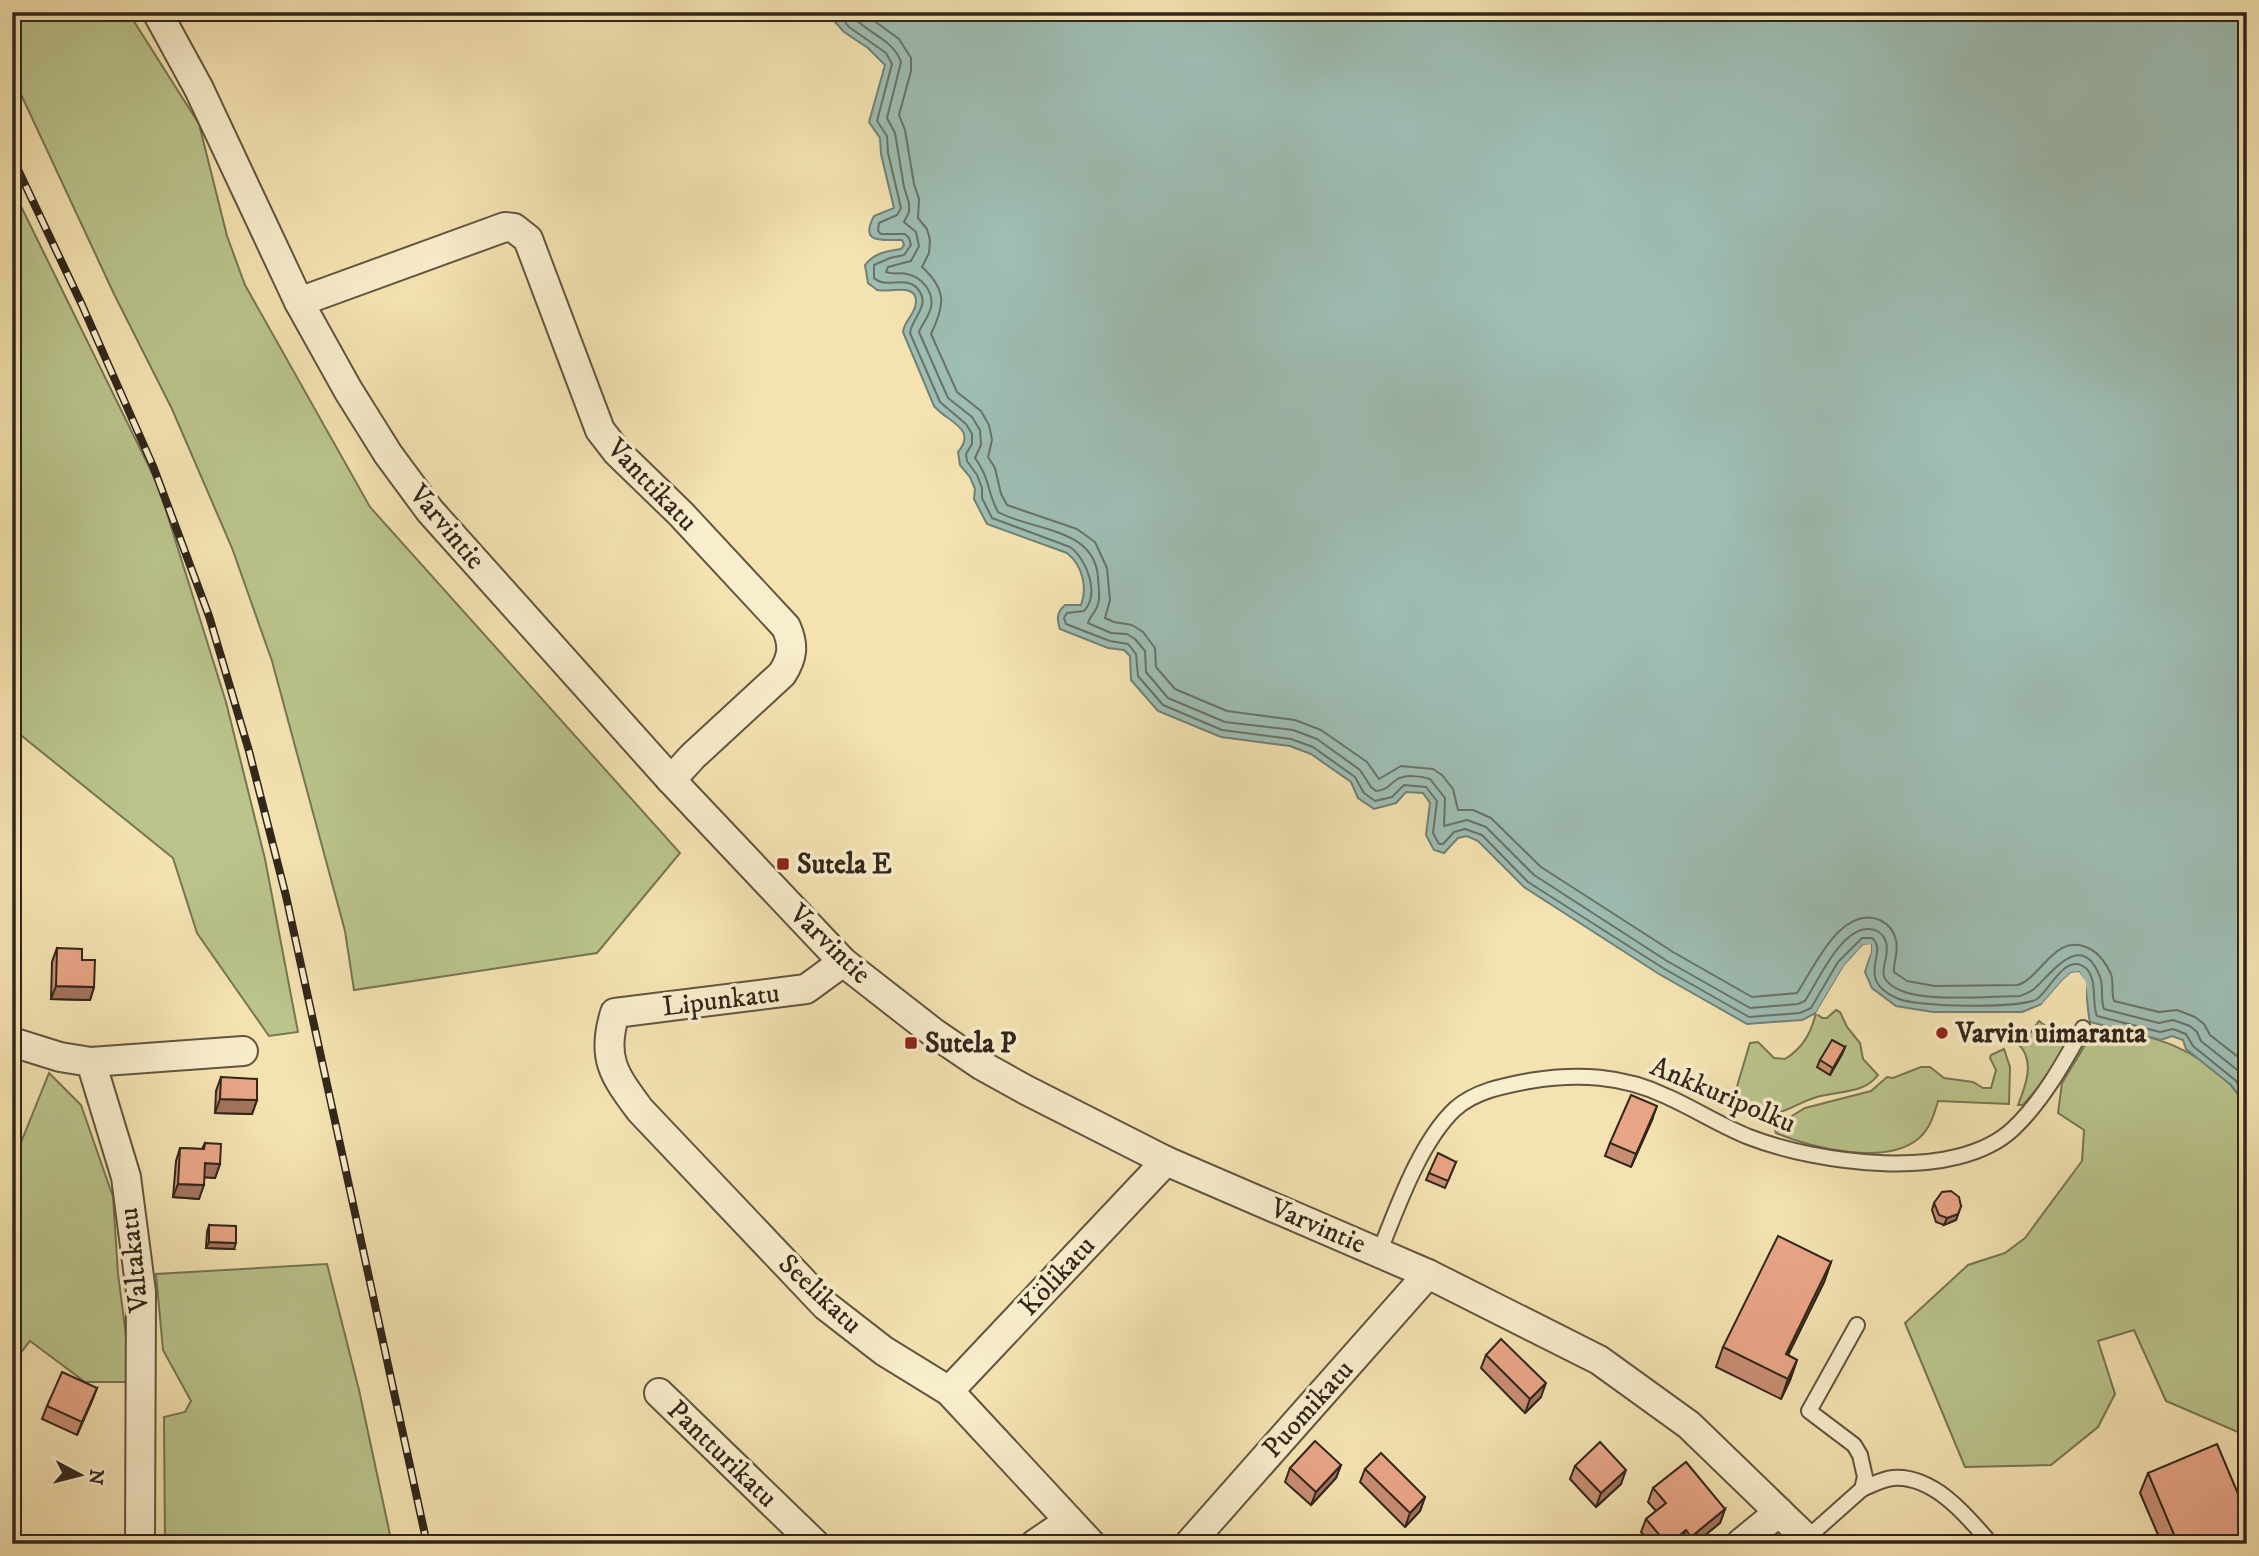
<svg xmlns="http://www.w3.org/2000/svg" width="2259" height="1556" viewBox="0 0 2259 1556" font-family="'IM FELL DW Pica',serif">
  <rect width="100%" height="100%" fill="#f4e3b1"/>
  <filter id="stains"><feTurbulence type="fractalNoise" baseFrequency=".00286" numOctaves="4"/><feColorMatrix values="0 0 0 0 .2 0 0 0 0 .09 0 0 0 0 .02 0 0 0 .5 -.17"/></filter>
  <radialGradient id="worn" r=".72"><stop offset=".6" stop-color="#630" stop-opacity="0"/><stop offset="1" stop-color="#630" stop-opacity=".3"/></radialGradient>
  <g fill="#bac48c" stroke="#767554" stroke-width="2">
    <polygon points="12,12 128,12 199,124 227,236 245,285 370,507 680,853 597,953 354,990 345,931 272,661 232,548 172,409 114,294 12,75"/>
    <polygon points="12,188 158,485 226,702 265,859 298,1032 269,1036 197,933 173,858 12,728"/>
    <path d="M 1836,1010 L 1840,1012 L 1847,1027 L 1860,1043 L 1863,1059 L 1878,1075 C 1864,1094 1838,1091 1817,1097 C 1798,1102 1781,1117 1759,1115 C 1750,1114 1743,1106 1736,1100 L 1735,1093 L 1750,1043 L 1758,1042 L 1774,1058 L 1785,1059 C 1803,1048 1811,1033 1816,1013 L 1822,1018 L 1827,1018 Z"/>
    <path d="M 2039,1021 L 2052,1031 L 2071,1033 L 2047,1077 L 2023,1105 L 2018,1105 C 2026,1085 2036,1059 2017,1043 L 2028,1036 Z"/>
    <path d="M 2098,1024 C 2151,1037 2189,1043 2230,1084 C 2236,1091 2241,1099 2247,1106 L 2247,1436 L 2166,1401 L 2134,1330 L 2098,1341 L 2115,1394 L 2098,1427 L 2051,1465 L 1965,1467 L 1905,1323 L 1968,1265 L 2005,1253 L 2025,1238 L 2082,1161 L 2084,1130 L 2058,1113 L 2062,1083 Z"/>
    <path d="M 2004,1049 L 2010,1067 L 2009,1104 L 1938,1101 C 1934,1115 1930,1129 1918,1139 C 1885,1166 1812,1148 1776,1133 L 1775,1130 L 1779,1124 L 1805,1108 L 1871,1091 L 1887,1077 L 1893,1078 L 1921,1067 L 1930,1067 L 1944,1078 L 1973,1082 L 1983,1088 L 1991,1088 L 1996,1070 L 1990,1058 L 1991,1055 Z"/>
    <polygon points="49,1073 81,1105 113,1197 118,1274 132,1382 85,1382 30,1341 12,1364 12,1165"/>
    <polygon points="327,1264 359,1390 392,1544 165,1544 164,1417 185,1412 191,1401 163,1350 156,1274"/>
  </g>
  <path fill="#9ebdb3" stroke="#728176" stroke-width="2" d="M 826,12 L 2247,12 L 2247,1106 L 2231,1085 L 2186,1049 L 2183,1040 L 2172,1036 L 2161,1040 L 2090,1022 C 2086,1005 2089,987 2079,972 L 2071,973 L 2063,980 L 2042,1004 L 2022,1012 L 1933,1012 L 1896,1006 L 1872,988 L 1865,972 L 1871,952 L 1871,945 L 1863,945 L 1844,966 L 1816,1013 L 1802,1020 L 1747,1024 L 1659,974 L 1524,887 L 1478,841 L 1467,836 L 1458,838 L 1444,853 L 1434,850 L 1426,835 L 1430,803 L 1423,793 L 1406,792 L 1396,803 L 1374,809 L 1358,798 L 1351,782 L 1311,754 L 1290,746 L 1221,737 L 1158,711 L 1131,680 L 1130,656 L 1124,650 L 1108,648 L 1060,629 C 1057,619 1056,613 1065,605 L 1081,605 C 1088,587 1082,565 1067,553 L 987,524 L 974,499 L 975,489 L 970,477 L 960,465 L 958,452 C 978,428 947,422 934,406 L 903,332 C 904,322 912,317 915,307 C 922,281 889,293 877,290 C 876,289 869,284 868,283 L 865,265 C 874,253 887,251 901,249 L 904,245 L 902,240 C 886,239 858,246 874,216 L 894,208 L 881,154 L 880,138 L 869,122 L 885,65 L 868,48 L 844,32 Z"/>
  <g fill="#f4e3b1">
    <polygon points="1871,944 1871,952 1862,975 1861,971 1867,948 1847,969 1818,1015 1816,1013 1844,966 1863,945"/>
    <polygon points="2079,972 2086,982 2086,1007 2084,1011 2082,984 2077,976 2072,976 2065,983 2041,1008 2042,1004 2063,980 2071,973"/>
  </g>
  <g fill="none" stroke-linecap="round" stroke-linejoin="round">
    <g stroke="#687267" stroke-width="2">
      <path d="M 837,12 L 849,27 L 886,53 L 892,64 L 877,121 L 887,136 L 888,153 L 901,208 L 897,215 L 879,223 L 878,231 L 881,234 L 905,234 L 909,238 L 911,245 L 904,255 L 890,258 L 874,265 L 874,278 C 886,289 904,276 916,287 C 933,304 912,317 910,333 L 940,402 L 966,424 L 972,434 L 972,444 L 966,454 L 967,461 L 977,475 L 982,488 L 982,498 L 992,518 L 1070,547 C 1087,559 1100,594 1084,611 L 1067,613 L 1064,618 L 1066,624 L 1110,641 L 1128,644 L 1136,654 L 1138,676 L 1163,705 L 1222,730 L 1291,739 L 1313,747 L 1355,777 L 1364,793 L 1375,801 L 1392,797 L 1404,785 L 1426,787 L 1437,801 L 1433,833 L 1439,844 L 1443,844 L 1454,832 L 1465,829 L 1482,835 L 1528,882 L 1663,968 L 1749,1017 L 1800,1013 L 1811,1008 L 1838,962 L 1862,938 L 1872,938 C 1890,953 1852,979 1899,999 C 1918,1007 2021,1009 2037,999 C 2049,991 2064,955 2083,966 C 2099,976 2091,1002 2097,1016 L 2160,1032 L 2173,1029 L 2186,1034 L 2193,1046 L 2235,1080 L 2247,1096"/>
      <path d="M 849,12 C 863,32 893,38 901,62 L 887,118 L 895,133 L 904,187 L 909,203 L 909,212 L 904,222 L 916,232 L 919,246 L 911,261 L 888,267 L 886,272 C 893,275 900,272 907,274 C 922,277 934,292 931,307 C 929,317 922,324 919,332 L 948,398 L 972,417 L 980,430 L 981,445 L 975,458 C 990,478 987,492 998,512 C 1032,531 1094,527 1098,577 C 1098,586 1101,596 1098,604 C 1096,612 1090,616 1088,623 L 1111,633 L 1127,634 L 1135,639 L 1145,651 L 1146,672 L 1168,698 L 1225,722 L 1293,730 L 1317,739 L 1360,770 L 1371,787 L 1376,791 C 1387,790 1388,786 1396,780 C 1405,774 1421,776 1430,779 L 1445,798 L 1444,826 L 1467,820 L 1486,827 L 1534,875 L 1667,961 L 1750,1008 L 1798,1004 L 1805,1001 C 1818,981 1842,926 1870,929 C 1878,930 1884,935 1886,942 C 1892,964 1868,976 1902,991 C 1928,1002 1990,996 2020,996 C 2025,994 2030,992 2034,989 C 2052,973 2082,929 2100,977 C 2104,987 2100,999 2104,1009 L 2159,1023 L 2173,1020 L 2190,1026 L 2197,1032 L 2201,1041 L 2241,1073 L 2247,1080"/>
      <path d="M 862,12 L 899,39 L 911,58 L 911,71 L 899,115 L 905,130 L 914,184 L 919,199 L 918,218 L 927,229 L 930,240 L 929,253 L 922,267 C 947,290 945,305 931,334 L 957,392 L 981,411 L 989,425 L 992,440 L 988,457 L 995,468 L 1001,494 L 1007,505 L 1077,529 L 1095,542 L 1107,568 L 1110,600 L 1105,618 L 1114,622 L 1132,625 L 1143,632 L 1155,648 L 1156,667 L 1175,689 L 1227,711 L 1295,720 L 1321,730 L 1367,762 L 1379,779 L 1401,766 L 1433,769 L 1442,775 L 1453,789 L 1458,810 L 1473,810 L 1491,818 L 1541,867 L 1673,952 L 1752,997 L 1797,993 C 1814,968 1841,904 1880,920 C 1888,924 1894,931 1896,940 C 1899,952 1893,962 1894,972 L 1907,981 L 1935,986 L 2018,985 C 2043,976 2055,931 2090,949 C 2099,953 2107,965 2111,974 C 2114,983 2111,992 2114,1001 L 2159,1012 L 2177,1010 L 2195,1017 L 2204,1024 L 2210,1035 L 2247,1064"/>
    </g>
    <g stroke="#625540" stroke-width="18">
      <g id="service">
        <path d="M 1379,1253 C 1397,1208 1420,1142 1455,1109 C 1475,1091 1503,1086 1529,1081 C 1577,1073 1623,1075 1668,1097 C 1695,1109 1721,1126 1749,1137 C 1816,1163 1956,1184 2014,1128 C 2043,1100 2063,1064 2083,1028"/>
        <path d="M 1862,1489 C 1872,1485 1882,1479 1893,1478 C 1934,1475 1968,1517 1991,1544"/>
        <polyline points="1807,1538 1862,1489 1865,1477 1860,1455 1854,1445 1809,1411 1857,1325"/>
      </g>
    </g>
    <g stroke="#625540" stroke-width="32">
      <g id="minor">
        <polyline points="157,12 199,89 299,302 348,390 388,454 430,511 671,780 843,962 934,1033 981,1065 1026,1090 1166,1161 1428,1274 1599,1360 1689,1425 1812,1544"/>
        <path d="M 299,302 L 505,227 L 514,228 L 528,239 L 600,430 L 617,452 L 681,514 L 786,627 C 794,645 793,657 782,674 L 693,756 L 671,780"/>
        <path d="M 843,962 L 806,989 L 615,1013 C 601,1058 614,1075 640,1110 L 826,1306 L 884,1351 L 949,1391 L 1091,1544"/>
        <polyline points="12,1042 60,1057 91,1062 126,1177 141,1292 140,1544"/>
        <polyline points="91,1062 243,1051"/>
        <polyline points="949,1391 1166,1161"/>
        <polyline points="659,1393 815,1544"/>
        <polyline points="1035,1544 1069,1521"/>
        <polyline points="1189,1544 1428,1274"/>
        <polyline points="1740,1544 1779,1512"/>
      </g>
    </g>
    <use href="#service" stroke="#f8edcc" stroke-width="14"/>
    <use href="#minor" stroke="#f8edcc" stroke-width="28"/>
    <g stroke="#31261b" stroke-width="8">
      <polyline id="rail" points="12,157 82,305 153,466 209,616 249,751 286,896 427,1544"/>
    </g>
    <use href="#rail" stroke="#f8edcc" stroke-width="5" stroke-dasharray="16" stroke-linecap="butt"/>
  </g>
  <g fill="#c88e74" stroke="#31261b" stroke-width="2">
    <polygon points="57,948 82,960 94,987 90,1000 51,999 52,962"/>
    <polygon points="1845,1047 1842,1054 1830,1075 1817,1067 1820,1060"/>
    <polygon points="221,1077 257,1100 252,1114 215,1113 216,1091"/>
    <polygon points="1652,1120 1631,1167 1605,1156 1610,1143"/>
    <polygon points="205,1143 220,1164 215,1178 204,1177 199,1199 173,1197 176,1161 180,1148 202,1149"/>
    <polygon points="1456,1162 1445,1188 1426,1180 1429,1173"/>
    <polygon points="1934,1203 1961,1206 1956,1220 1944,1225 1936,1222 1932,1210"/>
    <polygon points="209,1225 234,1249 206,1248 207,1232"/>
    <polygon points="1831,1262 1824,1282 1788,1355 1797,1360 1790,1380 1781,1399 1716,1367 1723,1347"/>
    <polygon points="1486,1355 1541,1397 1525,1413 1481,1368"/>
    <polygon points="97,1388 77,1435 42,1419 47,1406"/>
    <polygon points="1341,1465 1336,1478 1311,1505 1285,1482 1290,1468"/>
    <polygon points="1575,1466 1621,1484 1596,1507 1570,1479"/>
    <polygon points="1365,1469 1425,1497 1420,1511 1405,1527 1360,1482"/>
    <polygon points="2148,1473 2247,1544 2162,1544 2140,1493"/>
    <polygon points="1653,1488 1725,1509 1720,1523 1694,1544 1651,1544 1641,1532 1646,1519 1656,1511 1648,1502"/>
  </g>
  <g fill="#a3745e" stroke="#31261b" stroke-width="2">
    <polygon points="56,986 94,987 90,1000 51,999"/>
    <polygon points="1845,1047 1842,1054 1830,1075 1833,1068"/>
    <polygon points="220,1099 257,1100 252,1114 215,1113"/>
    <polygon points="1657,1106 1652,1120 1631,1167 1636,1154"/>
    <polygon points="205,1163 220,1164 215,1178 201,1177"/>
    <polygon points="178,1184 204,1185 199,1199 173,1197"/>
    <polygon points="1958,1214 1956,1220 1944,1225 1947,1218"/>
    <polygon points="209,1242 236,1243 234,1249 206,1248"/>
    <polygon points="1831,1262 1824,1282 1778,1375 1786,1354"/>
    <polygon points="1797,1360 1790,1380 1781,1399 1788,1379"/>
    <polygon points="1546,1383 1541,1397 1525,1413 1530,1399"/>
    <polygon points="97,1388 92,1401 77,1435 82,1422"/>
    <polygon points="1341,1465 1336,1478 1311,1505 1316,1492"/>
    <polygon points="1626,1470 1621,1484 1596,1507 1601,1493"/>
    <polygon points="1425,1497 1420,1511 1405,1527 1410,1513"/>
    <polygon points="1725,1509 1720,1523 1694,1544 1689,1544 1691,1537"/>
    <polygon points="1686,1530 1680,1544 1669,1544"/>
  </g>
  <g fill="#e9a587" stroke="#31261b" stroke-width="2">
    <polygon points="12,924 18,927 12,936"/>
    <polygon points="57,948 82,949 82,960 95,960 94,987 56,986"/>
    <polygon points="1832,1040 1845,1047 1833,1068 1820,1060"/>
    <polygon points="221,1077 257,1079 257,1100 220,1099"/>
    <polygon points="1631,1095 1657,1106 1636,1154 1610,1143"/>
    <polygon points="205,1143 221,1144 220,1164 205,1163 204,1185 178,1184 180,1148 204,1149"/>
    <polygon points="1438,1153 1456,1162 1448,1181 1429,1173"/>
    <polygon points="1951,1191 1959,1197 1961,1206 1958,1214 1947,1218 1939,1215 1934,1203 1942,1192"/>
    <polygon points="209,1225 236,1226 236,1243 209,1242"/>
    <polygon points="1778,1236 1831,1262 1786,1354 1797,1360 1788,1379 1723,1347"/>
    <polygon points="1501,1339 1546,1383 1530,1399 1486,1355"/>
    <polygon points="62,1372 97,1388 82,1422 47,1406"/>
    <polygon points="1315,1441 1341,1465 1316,1492 1290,1468"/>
    <polygon points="1600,1442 1626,1470 1601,1493 1575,1466"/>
    <polygon points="2217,1444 2247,1515 2247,1544 2178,1544 2148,1473"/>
    <polygon points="1381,1453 1425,1497 1410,1513 1365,1469"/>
    <polygon points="12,1455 18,1458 12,1472"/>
    <polygon points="1686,1462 1725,1509 1691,1537 1686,1530 1669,1544 1667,1544 1646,1519 1666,1503 1653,1488"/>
  </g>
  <g fill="#8f2418" stroke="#f8edcc" stroke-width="2.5">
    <rect x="776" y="857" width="14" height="14" rx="3.5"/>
    <circle cx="1942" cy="1033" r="7"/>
    <rect x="904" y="1036" width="14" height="14" rx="3.5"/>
  </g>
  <g text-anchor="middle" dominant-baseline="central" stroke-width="7" stroke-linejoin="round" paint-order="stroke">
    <g font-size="28" fill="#31261b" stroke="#f8edcc">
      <text transform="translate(652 485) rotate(46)">Vanttikatu</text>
      <text transform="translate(447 527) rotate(50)">Varvintie</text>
      <text transform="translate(830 944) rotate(44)">Varvintie</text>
      <text transform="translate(721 1000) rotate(-7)">Lipunkatu</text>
      <text transform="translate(1723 1095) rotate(23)">Ankkuripolku</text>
      <text transform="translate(1318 1226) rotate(23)">Varvintie</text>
      <text transform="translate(134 1260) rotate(-96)">Valtakatu</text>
      <text transform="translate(1057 1276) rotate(-47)">Kölikatu</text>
      <text transform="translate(820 1294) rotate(43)">Seelikatu</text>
      <text transform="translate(1308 1409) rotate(-48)">Puomikatu</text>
      <text transform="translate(722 1454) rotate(44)">Pantturikatu</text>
    </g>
    <g font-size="28" font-weight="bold" fill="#31261b" stroke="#f8edcc" text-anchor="start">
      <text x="797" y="864">Sutela E</text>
      <text x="1956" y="1033">Varvin uimaranta</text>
      <text x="925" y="1043">Sutela P</text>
    </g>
  </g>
  <rect width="2259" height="1556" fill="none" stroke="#f4e3b1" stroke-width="42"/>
  <rect x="14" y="14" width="2231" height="1528" fill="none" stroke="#31261b" stroke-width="3.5"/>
  <rect x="21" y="21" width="2217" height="1514" fill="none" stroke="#31261b" stroke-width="2"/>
  <g transform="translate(80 1475) rotate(97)" stroke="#f8edcc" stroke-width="5" paint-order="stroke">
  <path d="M0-5L12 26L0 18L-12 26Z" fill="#31261b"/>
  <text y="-10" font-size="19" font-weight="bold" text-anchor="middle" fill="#31261b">N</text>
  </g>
  <rect width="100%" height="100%" filter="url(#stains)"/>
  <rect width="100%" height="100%" fill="url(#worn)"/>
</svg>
